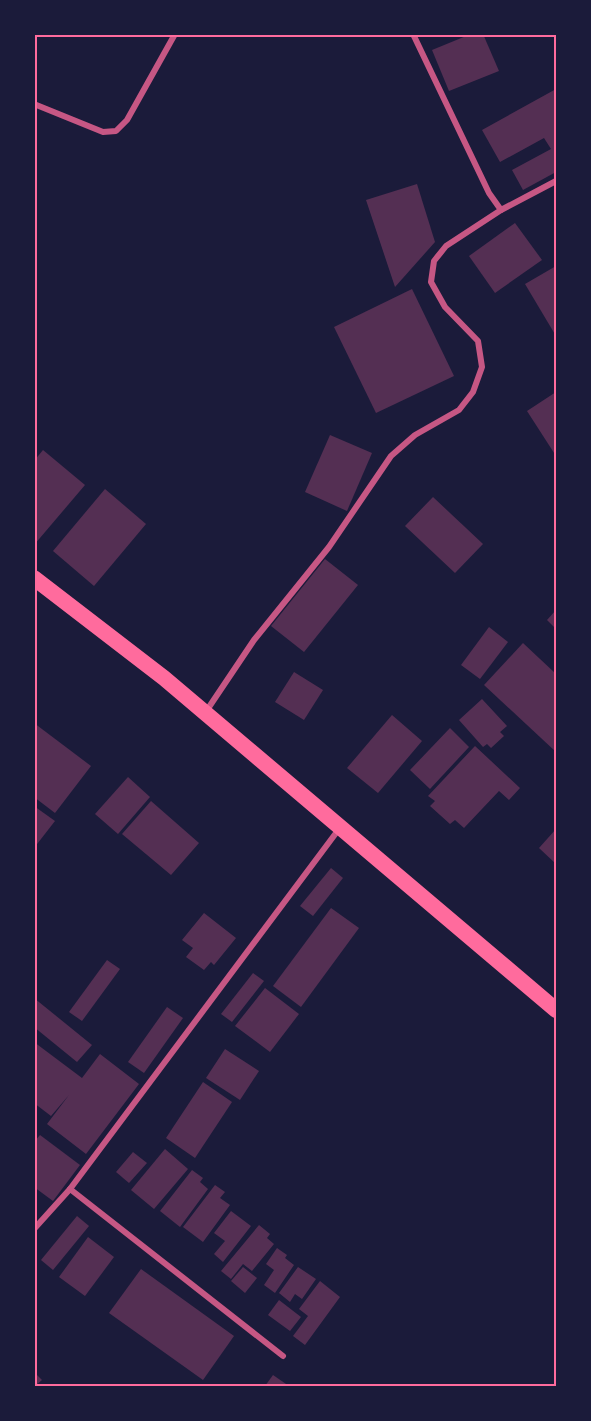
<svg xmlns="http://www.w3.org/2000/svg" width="591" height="1421" viewBox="0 0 591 1421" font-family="Mulish,sans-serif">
  <rect width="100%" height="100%" fill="#1b1b3a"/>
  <g fill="#542f53">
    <polygon points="471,34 483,34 499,71 449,91 432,50"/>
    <polygon points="556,89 556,172 523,190 512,170 551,149 544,138 500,162 482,130"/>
    <polygon points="417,184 435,242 395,287 366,200"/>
    <polygon points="515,223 542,260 495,293 469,256"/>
    <polygon points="556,266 556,336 525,284"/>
    <polygon points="412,289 454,376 376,413 334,327"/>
    <polygon points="556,392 556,456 527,411"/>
    <polygon points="330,435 372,453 347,511 305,492"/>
    <polygon points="43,450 85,485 34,545 34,461"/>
    <polygon points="105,489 146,524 94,586 53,551"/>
    <polygon points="433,497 483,544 455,573 405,526"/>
    <polygon points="325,559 358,585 304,652 271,626"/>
    <polygon points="556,610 556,629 547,620"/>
    <polygon points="489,627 508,642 480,679 461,665"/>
    <polygon points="523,643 556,674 556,752 484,685"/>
    <polygon points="294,672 323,690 304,720 275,702"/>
    <polygon points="482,699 507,726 500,732 504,736 491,748 487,744 483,747 459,720"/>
    <polygon points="392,715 422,741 378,793 347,768"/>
    <polygon points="34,723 91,766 55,813 34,797"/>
    <polygon points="450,728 469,747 430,789 410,770"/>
    <polygon points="475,746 520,788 509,800 499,791 464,828 455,820 450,824 430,806 435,801 428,796"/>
    <polygon points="128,777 150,797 118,834 95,814"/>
    <polygon points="151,801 199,843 171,875 122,834"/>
    <polygon points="34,806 55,821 34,848"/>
    <polygon points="556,829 556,864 539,848"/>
    <polygon points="331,868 343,878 313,916 300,906"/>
    <polygon points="331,908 359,928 301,1007 273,986"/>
    <polygon points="204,913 236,938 214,965 211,962 204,970 186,957 193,948 182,940"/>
    <polygon points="107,960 120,969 82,1021 69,1012"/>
    <polygon points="253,973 264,981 232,1022 221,1014"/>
    <polygon points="265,988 299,1014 270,1052 235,1026"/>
    <polygon points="34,998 92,1045 77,1062 34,1027"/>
    <polygon points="167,1007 183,1018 144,1073 128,1062"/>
    <polygon points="34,1042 82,1078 100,1054 139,1084 86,1154 47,1124 69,1095 51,1116 34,1103"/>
    <polygon points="225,1049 259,1071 240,1100 206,1078"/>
    <polygon points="203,1082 232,1102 195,1158 166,1138"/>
    <polygon points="40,1135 80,1165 53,1201 34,1187 34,1142"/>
    <polygon points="165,1149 188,1169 154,1209 131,1190"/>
    <polygon points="133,1152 147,1163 129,1183 116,1172"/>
    <polygon points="192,1170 203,1178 200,1182 208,1189 180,1227 160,1211"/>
    <polygon points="215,1185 225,1192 220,1198 230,1205 203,1242 183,1227"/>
    <polygon points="231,1211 251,1226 223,1262 214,1254 225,1241 214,1233"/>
    <polygon points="77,1216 89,1226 53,1270 41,1260"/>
    <polygon points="259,1225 270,1234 267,1238 274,1244 252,1271 243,1264 231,1279 221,1271"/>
    <polygon points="88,1237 114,1257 85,1296 59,1277"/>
    <polygon points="277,1248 287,1255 285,1258 294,1265 275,1293 264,1285 274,1270 266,1264"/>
    <polygon points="243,1267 257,1278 245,1293 231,1281"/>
    <polygon points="298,1267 316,1279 302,1299 295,1294 290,1302 279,1293"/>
    <polygon points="141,1269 234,1336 203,1380 109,1313"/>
    <polygon points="320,1281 340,1297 305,1345 293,1336 308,1316 299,1309"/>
    <polygon points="279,1300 301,1317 290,1331 268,1315"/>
    <polygon points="34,1372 42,1380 35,1386 34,1386"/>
    <polygon points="273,1375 289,1386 265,1386"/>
  </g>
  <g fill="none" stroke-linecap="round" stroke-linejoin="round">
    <g stroke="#c65784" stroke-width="6">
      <polyline points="413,34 489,193 501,210 556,181"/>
      <polyline points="34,104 103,132 116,131 127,120 175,34"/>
      <polyline points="205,713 254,640 329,547 391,456 415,435 459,410 473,392 482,367 478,341 445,307 431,282 434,261 446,246 501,210"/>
      <polyline points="70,1189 283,1356"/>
      <polyline points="34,1229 70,1189 339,829"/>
    </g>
    <polyline stroke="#ff6b9d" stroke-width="16" points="34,578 164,678 556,1010"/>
  </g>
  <rect width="591" height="1421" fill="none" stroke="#1b1b3a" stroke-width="72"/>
  <rect x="36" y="36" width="519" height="1349" fill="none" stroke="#ff6b9d" stroke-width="2"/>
</svg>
